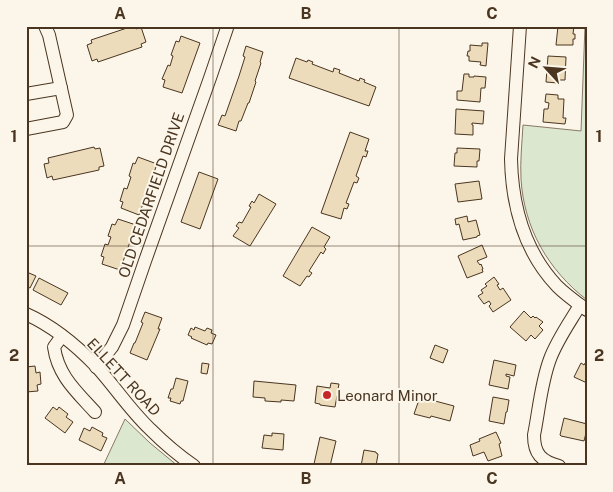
<svg xmlns="http://www.w3.org/2000/svg" width="613" height="492" viewBox="0 0 613 492" font-family="'Public Sans',sans-serif">
  <rect width="100%" height="100%" fill="#fbf6e9"/>
  <g fill="#dce7d0" stroke="#887966">
    <path d="M 585,26 L 587,26 L 587,300 C 548,270 524,228 521,179 C 520,161 522,143 523,125 L 581,131 Z"/>
    <polygon points="125,419 150,443 178,466 103,466"/>
  </g>
  <g fill="none" stroke-linecap="round" stroke-linejoin="round">
    <polyline stroke="#c9cecd" stroke-width="3" points="26,461 31,466"/>
  </g>
  <g fill="#ecdcbc" stroke="#4a3520">
    <polygon points="133,26 136,26 136,29 141,27 146,42 141,44 142,47 98,62 97,59 92,61 87,45 92,43 91,40"/>
    <polygon points="558,26 574,26 573,34 575,34 575,39 573,39 573,45 556,45"/>
    <polygon points="181,36 200,43 182,93 163,87 165,80 162,79 168,65 170,66 173,56 171,55 176,41 179,42"/>
    <polygon points="482,43 488,43 486,66 480,65 481,62 469,61 469,56 467,56 468,51 470,51 470,45 482,46"/>
    <polygon points="246,46 263,52 260,62 261,63 255,81 256,82 249,103 248,103 241,121 239,121 236,131 218,125 222,115 225,116 239,76 245,57 243,56"/>
    <polygon points="548,56 566,57 565,80 558,80 558,83 546,82"/>
    <polygon points="296,58 307,62 308,60 313,62 312,64 333,72 334,68 340,70 339,73 359,81 360,78 365,80 364,82 376,87 369,106 289,78"/>
    <polygon points="464,74 469,74 469,77 474,77 474,76 486,77 485,88 481,88 480,102 457,100 457,91 462,91"/>
    <polygon points="546,94 558,95 558,99 564,99 563,118 566,118 565,124 543,122 544,109 548,109 549,103 545,102"/>
    <polygon points="456,109 484,111 483,124 472,123 472,125 473,125 473,135 455,134"/>
    <polygon points="350,132 369,139 365,151 368,151 366,157 363,156 356,176 359,178 357,183 354,182 346,203 349,204 347,209 344,208 341,219 321,213"/>
    <polygon points="94,147 95,149 100,148 104,166 99,167 99,170 53,180 52,176 47,178 44,164 49,163 48,158"/>
    <polygon points="457,148 480,149 479,161 477,161 477,167 454,166 455,153 457,153"/>
    <polygon points="138,157 157,164 139,215 121,208 123,202 120,201 124,188 127,189 131,177 129,176 133,163 135,164"/>
    <polygon points="199,172 218,179 200,229 181,222"/>
    <polygon points="479,181 482,199 458,202 455,184"/>
    <polygon points="259,194 276,204 250,246 233,236 239,228 236,226 239,222 242,223 251,207 249,206 252,201 254,203"/>
    <polygon points="467,216 468,222 476,220 480,235 477,236 477,237 463,240 459,224 456,225 455,219"/>
    <polygon points="118,219 136,225 120,270 102,264 104,257 101,256 105,244 108,245 111,237 108,236 112,224 115,225"/>
    <polygon points="312,227 330,237 324,247 326,249 323,254 321,252 309,271 312,273 309,277 307,276 300,286 283,276"/>
    <polygon points="482,245 487,257 477,261 480,265 481,264 483,269 482,269 483,272 467,278 458,256"/>
    <polygon points="29,273 36,276 30,288 26,286 26,277"/>
    <polygon points="494,277 499,284 497,285 500,290 503,288 511,300 493,312 489,306 491,304 489,301 484,304 478,296 483,293 481,290 487,286 485,284"/>
    <polygon points="39,278 68,293 61,305 33,290"/>
    <polygon points="524,311 531,318 533,316 535,318 536,317 543,322 539,326 543,330 535,339 531,335 526,341 510,327"/>
    <polygon points="145,312 162,318 158,329 160,329 147,360 130,353 134,343 135,343 143,323 141,322"/>
    <polygon points="195,327 205,331 207,328 212,330 211,333 216,335 212,344 208,343 207,345 191,338 192,337 188,335 191,328 194,330"/>
    <polygon points="435,345 448,350 443,363 430,358"/>
    <polygon points="494,360 516,365 514,376 506,374 506,376 510,377 508,389 489,385"/>
    <polygon points="587,360 587,383 574,377 581,363 584,365"/>
    <polygon points="202,363 209,364 207,374 201,373"/>
    <polygon points="35,366 36,373 40,372 41,384 37,385 38,391 26,392 26,367"/>
    <polygon points="176,378 188,381 183,401 181,401 180,404 170,401 171,398 168,398 171,389 173,389"/>
    <polygon points="254,381 296,385 294,401 281,400 281,402 265,401 265,398 253,397"/>
    <polygon points="331,383 339,384 338,389 340,391 340,394 339,394 338,396 337,396 335,407 320,405 320,404 315,403 317,386 330,388"/>
    <polygon points="420,397 454,406 450,421 431,416 430,418 414,414"/>
    <polygon points="493,397 509,400 507,412 506,412 504,424 489,421"/>
    <polygon points="53,407 57,410 59,407 68,414 66,417 73,422 65,433 45,418"/>
    <polygon points="564,418 587,424 587,429 584,441 561,436 560,435"/>
    <polygon points="92,427 103,433 102,436 107,438 101,451 79,440 84,428 90,431"/>
    <polygon points="496,432 501,443 499,444 502,456 488,461 484,452 473,456 470,445 480,441 479,439"/>
    <polygon points="272,433 284,434 283,450 262,448 264,435 272,436"/>
    <polygon points="320,437 336,441 330,466 321,466 314,464"/>
    <polygon points="364,450 376,452 376,453 378,454 376,466 361,466"/>
  </g>
  <g fill="none" stroke-linecap="round" stroke-linejoin="round">
    <g stroke="#4a3520" stroke-width="14">
      <g id="minor">
        <path d="M 520,26 L 511,159 C 512,205 524,251 557,286 C 566,295 576,302 587,310"/>
        <polyline points="26,94 61,88"/>
        <polyline points="26,129 63,122 67,115 49,35 45,26"/>
        <path d="M 26,314 C 53,326 77,346 97,367 C 115,387 130,410 150,429 C 163,442 178,455 194,466"/>
        <path d="M 62,336 L 54,347 C 58,376 77,392 95,412"/>
        <polyline points="96,367 112,347 123,325 145,261 210,78 227,28"/>
        <path d="M 559,466 C 541,461 534,454 534,435 C 539,410 541,383 550,359 C 557,340 570,322 580,305"/>
      </g>
    </g>
    <use href="#minor" stroke="#fbf6e9" stroke-width="12"/>
  </g>
  <path fill="none" stroke="#4a3520" stroke-width="1" stroke-opacity="0.55" d="M 213,26 L 213,466M 399,26 L 399,466M 26,246 L 587,246"/>
  <circle fill="#c62828" stroke="#fbf6e9" stroke-width="2" cx="327" cy="395" r="5"/>
  <g text-anchor="middle" dominant-baseline="central" stroke-width="4" stroke-linejoin="round" paint-order="stroke">
    <g font-size="15" fill="#4a3520" stroke="#fbf6e9">
      <text transform="translate(151 195) rotate(-71)">OLD CEDARFIELD DRIVE</text>
      <text transform="translate(124 377) rotate(47)">ELLETT ROAD</text>
    </g>
    <g font-size="15" fill="#4a3520" stroke="#fbf6e9" text-anchor="start">
      <text x="337" y="395">Leonard Minor</text>
    </g>
  </g>
  <rect width="613" height="492" fill="none" stroke="#fbf6e9" stroke-width="55"/>
  <g transform="translate(546 68) rotate(296)" stroke="#fbf6e9" stroke-width="4" paint-order="stroke">
  <path d="M0-4L9 19L0 12L-9 19Z" fill="#4a3520"/>
  <text y="-8" font-size="14" font-weight="bold" text-anchor="middle" fill="#4a3520">N</text>
  </g>
  <rect x="28" y="28" width="558" height="436" fill="none" stroke="#4a3520" stroke-width="2"/>
  <g font-size="16" text-anchor="middle" font-weight="bold" fill="#4a3520">
    <text x="120" y="19">A</text>
    <text x="306" y="19">B</text>
    <text x="492" y="19">C</text>
    <text x="14" y="142">1</text>
    <text x="599" y="142">1</text>
    <text x="14" y="361">2</text>
    <text x="599" y="361">2</text>
    <text x="120" y="484">A</text>
    <text x="306" y="484">B</text>
    <text x="492" y="484">C</text>
  </g>
</svg>
